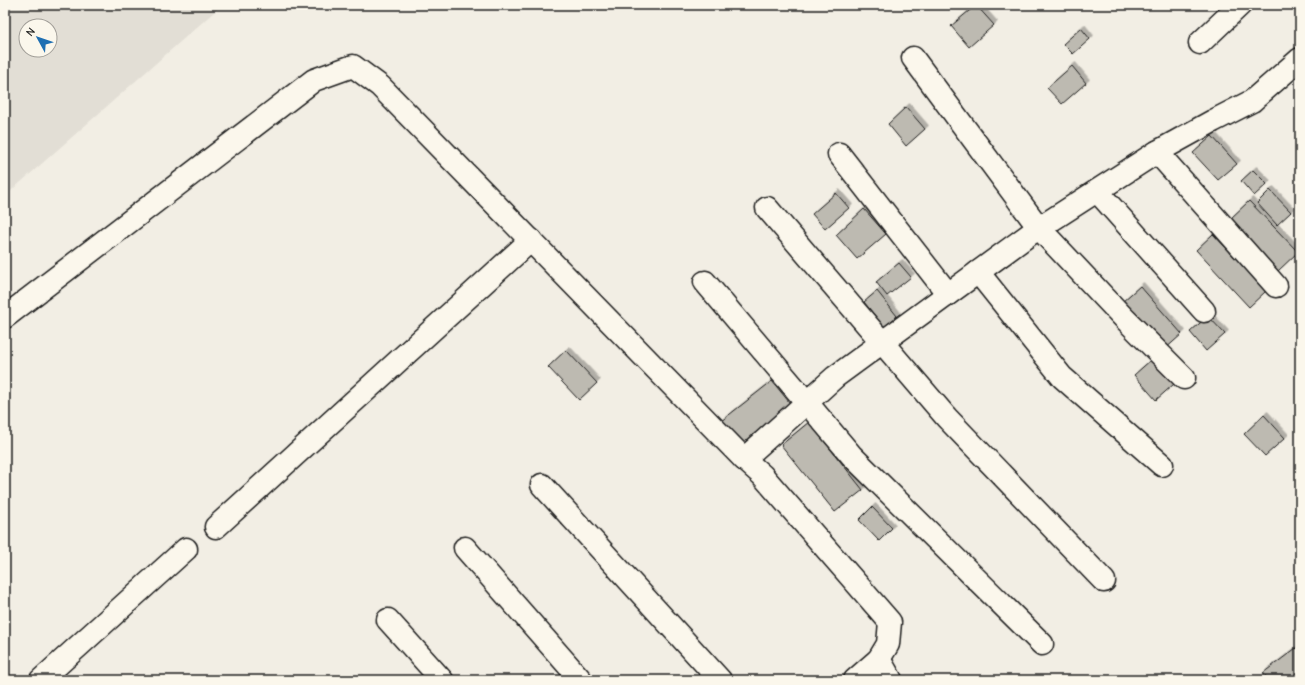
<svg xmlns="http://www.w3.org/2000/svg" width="1305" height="685" viewBox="0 0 1305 685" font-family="'Comic Neue',sans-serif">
  <defs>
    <filter id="shadow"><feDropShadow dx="3.5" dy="-3.5" stdDeviation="0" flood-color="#0004"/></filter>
  </defs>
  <rect width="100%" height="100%" fill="#f2eee4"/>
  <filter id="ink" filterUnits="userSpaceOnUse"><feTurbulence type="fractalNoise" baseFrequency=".025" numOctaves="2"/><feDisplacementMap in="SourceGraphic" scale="8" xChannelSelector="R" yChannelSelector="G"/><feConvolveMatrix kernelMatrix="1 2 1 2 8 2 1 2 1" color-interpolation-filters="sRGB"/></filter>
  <g filter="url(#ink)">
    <path fill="#e2ded5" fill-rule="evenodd" d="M 5,5 L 222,5 L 5,196 ZM 26,26 L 50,26 L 50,50 L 26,50 Z"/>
    <g fill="#bdbab1" stroke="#1c1c1c" filter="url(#shadow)">
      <polygon points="976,5 994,25 969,47 951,26"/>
      <polygon points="1081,28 1090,39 1073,54 1063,44"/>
      <polygon points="1072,66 1086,83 1062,104 1047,88"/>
      <polygon points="906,107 925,129 906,146 888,124"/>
      <polygon points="1212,136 1237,164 1218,180 1193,153"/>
      <polygon points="1253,170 1267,184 1254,196 1241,181"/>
      <polygon points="1270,190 1291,212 1277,225 1257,203"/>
      <polygon points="836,193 849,208 825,229 812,214"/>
      <polygon points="1249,201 1298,252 1278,271 1230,219"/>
      <polygon points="864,209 886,234 857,259 836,235"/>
      <polygon points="1213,234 1266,291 1249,307 1196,250"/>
      <polygon points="899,263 911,277 887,296 876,282"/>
      <polygon points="1140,286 1182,334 1164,350 1122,302"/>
      <polygon points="877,291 897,316 884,327 864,302"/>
      <polygon points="1208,316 1225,334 1206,351 1190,332"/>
      <polygon points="566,350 597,383 579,400 548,367"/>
      <polygon points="1152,359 1174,384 1156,400 1134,375"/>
      <polygon points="772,381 794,408 742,450 720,422"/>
      <polygon points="1264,415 1285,438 1265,456 1244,434"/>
      <polygon points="809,422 863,490 835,512 781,445"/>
      <polygon points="872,507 892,528 879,541 859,520"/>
      <polygon points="1300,645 1300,680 1269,680 1263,673"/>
    </g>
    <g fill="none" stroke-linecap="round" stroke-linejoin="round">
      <g stroke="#1c1c1c" stroke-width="25">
        <g id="street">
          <polyline points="1200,43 1240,5"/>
          <polyline points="913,58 1039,228 1124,318 1184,378"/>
          <polyline points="1157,152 1276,286"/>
          <polyline points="839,154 948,294"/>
          <polyline points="1097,191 1204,311"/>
          <polyline points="767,208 947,418 1104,581"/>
          <polyline points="978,272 1062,377 1162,465"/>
          <polyline points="705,282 852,456 1042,644"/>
          <polyline points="5,317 314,80 353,66 380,86 744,459"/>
          <polyline points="542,485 720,680"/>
          <polyline points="216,527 531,240"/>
          <polyline points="465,548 581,680"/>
          <polyline points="388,620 442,680"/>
          <polyline points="879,659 891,680"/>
          <polyline points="41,680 186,549"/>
          <polyline points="855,680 879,659 888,644 890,622 762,475 744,459 835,377 1030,234 1157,152 1213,121 1252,101 1300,59"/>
        </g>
      </g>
      <use href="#street" stroke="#fbf7ec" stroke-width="22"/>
    </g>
  </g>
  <rect width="1305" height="685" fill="none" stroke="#fbf7ec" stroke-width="20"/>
  <rect x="10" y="10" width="1285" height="665" fill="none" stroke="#1c1c1c" stroke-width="1.5" filter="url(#ink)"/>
  <g transform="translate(38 38) rotate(310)"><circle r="19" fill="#fbf7ec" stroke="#a29f99"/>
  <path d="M0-3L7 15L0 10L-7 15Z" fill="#1f6fb2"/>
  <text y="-6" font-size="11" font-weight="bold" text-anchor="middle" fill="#1c1c1c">N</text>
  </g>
</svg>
